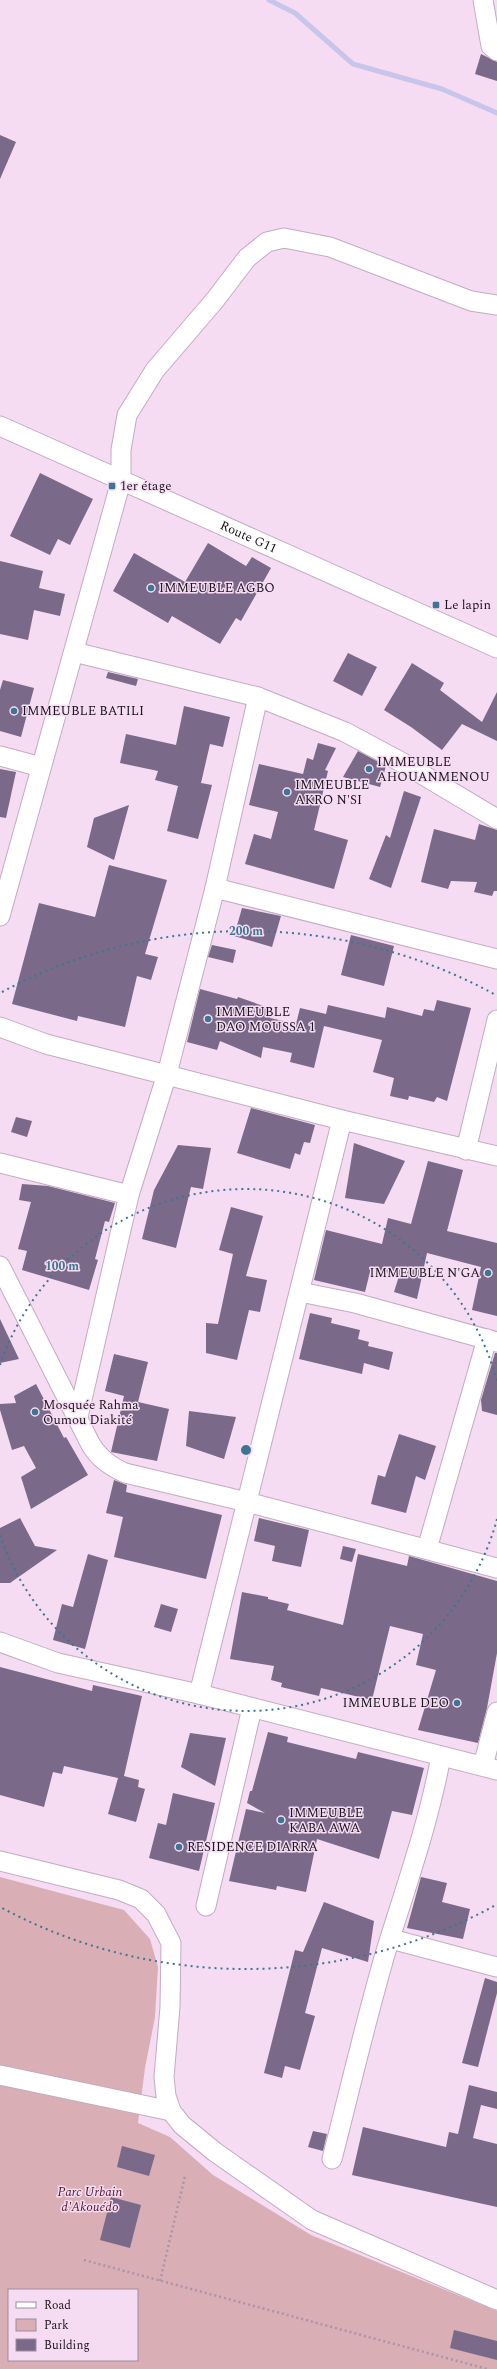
<svg xmlns="http://www.w3.org/2000/svg" width="497" height="2369" viewBox="0 0 497 2369" font-family="Spectral,serif">
  <rect width="100%" height="100%" fill="#f5dcf3"/>
  <path fill="#daaeb5" fill-rule="evenodd" d="M 0,1877 L 124,1910 L 150,1939 L 158,1967 L 155,2017 L 145,2068 L 138,2123 L 170,2137 L 213,2175 L 311,2235 L 497,2311 L 497,2369 L 0,2369 ZM 9,2290 L 137,2290 L 137,2360 L 9,2360 Z"/>
  <g fill="none" stroke-linecap="round" stroke-linejoin="round">
    <polyline stroke="#c8c5eb" stroke-width="5" points="269,0 295,13 353,64 442,89 497,113"/>
  </g>
  <g fill="#7a6989">
    <polygon points="481,54 497,62 497,81 475,74"/>
    <polygon points="0,135 16,142 0,179"/>
    <polygon points="40,473 93,499 70,545 58,539 50,555 10,536"/>
    <polygon points="208,543 246,566 252,557 271,568 241,621 236,618 220,644 172,616 168,623 113,591 134,553 185,582"/>
    <polygon points="0,561 43,571 39,588 65,594 60,616 34,610 28,640 0,634"/>
    <polygon points="348,653 377,667 362,696 333,681"/>
    <polygon points="412,663 444,683 440,690 482,722 497,692 497,741 462,724 442,750 411,727 384,710"/>
    <polygon points="108,672 138,679 136,686 106,678"/>
    <polygon points="3,680 34,688 21,737 0,731 0,690"/>
    <polygon points="184,706 230,717 223,747 210,744 201,783 212,785 198,839 167,831 178,786 155,780 158,771 120,763 126,734 176,745"/>
    <polygon points="318,743 336,748 325,770 328,771 314,830 348,840 334,889 245,864 254,834 271,839 278,812 249,805 259,764 303,774 307,758 313,760"/>
    <polygon points="358,751 386,766 380,787 343,777"/>
    <polygon points="0,769 16,772 6,818 0,817"/>
    <polygon points="404,791 421,797 391,888 369,879 386,835 390,838"/>
    <polygon points="129,805 114,860 87,847 94,818"/>
    <polygon points="479,824 497,830 497,891 494,891 492,896 474,892 477,882 451,881 448,889 421,882 434,829 475,840"/>
    <polygon points="109,865 167,880 145,954 158,957 151,980 137,976 125,1027 78,1016 77,1021 12,1004 39,903 95,917"/>
    <polygon points="242,908 281,916 272,947 234,936"/>
    <polygon points="351,935 394,946 384,986 341,975"/>
    <polygon points="212,945 236,950 233,963 208,957"/>
    <polygon points="200,989 237,999 238,997 272,1009 270,1018 296,1024 300,1008 326,1014 328,1005 385,1018 387,1007 422,1016 424,1009 434,1011 437,1000 471,1008 447,1101 437,1097 434,1102 409,1096 408,1100 390,1096 394,1078 373,1072 382,1040 324,1026 314,1068 290,1062 292,1053 263,1047 261,1058 220,1041 217,1050 187,1042"/>
    <polygon points="251,1108 315,1125 310,1143 304,1142 300,1155 295,1153 290,1169 237,1153"/>
    <polygon points="16,1117 32,1121 27,1137 11,1132"/>
    <polygon points="354,1143 405,1161 384,1204 345,1198"/>
    <polygon points="178,1145 211,1148 203,1189 191,1187 176,1248 142,1239 154,1190"/>
    <polygon points="428,1161 463,1170 447,1231 497,1243 497,1316 472,1310 481,1267 427,1253 417,1299 394,1292 399,1276 371,1268 365,1292 314,1280 326,1230 382,1244 388,1218 411,1224"/>
    <polygon points="22,1184 48,1186 115,1203 109,1222 105,1221 95,1259 98,1260 89,1290 22,1270 27,1251 18,1249 31,1202 19,1200"/>
    <polygon points="231,1207 263,1216 246,1276 267,1280 260,1312 249,1310 237,1360 206,1353 206,1323 218,1324 233,1254 219,1250"/>
    <polygon points="310,1313 332,1318 331,1323 360,1330 358,1339 369,1342 368,1346 393,1352 389,1370 364,1363 362,1374 299,1359"/>
    <polygon points="0,1319 19,1359 0,1363"/>
    <polygon points="495,1353 497,1353 497,1415 482,1411 481,1400"/>
    <polygon points="114,1354 148,1362 138,1402 169,1409 157,1461 111,1452 124,1396 105,1391"/>
    <polygon points="36,1384 64,1438 66,1437 88,1475 31,1509 21,1477 36,1468 24,1446 12,1450 0,1410 0,1404 16,1403 14,1396"/>
    <polygon points="189,1411 236,1417 224,1459 186,1446"/>
    <polygon points="399,1434 436,1446 425,1480 416,1476 406,1513 371,1504 378,1475 385,1477"/>
    <polygon points="114,1480 127,1485 126,1492 222,1515 206,1579 114,1557 123,1517 106,1513"/>
    <polygon points="20,1518 35,1546 57,1550 10,1583 0,1583 0,1528"/>
    <polygon points="259,1518 309,1530 301,1567 272,1561 275,1546 254,1541"/>
    <polygon points="343,1546 356,1549 352,1562 340,1559"/>
    <polygon points="88,1554 108,1560 85,1649 53,1640 62,1604 73,1607"/>
    <polygon points="358,1554 407,1566 409,1556 497,1581 497,1653 487,1708 478,1743 418,1730 436,1670 416,1665 423,1634 390,1626 372,1700 321,1688 319,1696 281,1687 282,1683 271,1680 274,1666 230,1659 242,1592 268,1597 268,1599 289,1604 287,1610 343,1625"/>
    <polygon points="161,1604 178,1609 171,1632 154,1627"/>
    <polygon points="0,1667 92,1691 93,1685 142,1696 124,1776 139,1780 138,1787 145,1789 136,1822 108,1814 118,1778 64,1766 62,1774 53,1772 44,1807 0,1795"/>
    <polygon points="268,1732 288,1737 287,1742 356,1759 358,1752 424,1768 412,1815 392,1811 379,1859 317,1839 306,1892 277,1886 276,1890 229,1881 246,1809 265,1813 247,1803 250,1791 252,1791"/>
    <polygon points="190,1733 226,1738 215,1786 181,1767"/>
    <polygon points="173,1793 215,1803 199,1871 149,1858 158,1823 166,1825"/>
    <polygon points="421,1877 447,1883 442,1902 470,1909 463,1939 407,1928"/>
    <polygon points="324,1902 374,1921 368,1962 322,1948 305,2013 315,2016 300,2070 285,2066 282,2078 264,2073 295,1950 303,1952"/>
    <polygon points="485,1978 497,1982 497,1993 478,2067 462,2063"/>
    <polygon points="469,2085 497,2092 497,2109 481,2105 473,2138 497,2144 497,2207 352,2175 363,2127 446,2147 449,2132 458,2134"/>
    <polygon points="313,2131 327,2134 323,2151 308,2147"/>
    <polygon points="122,2146 155,2155 149,2176 117,2167"/>
    <polygon points="111,2197 141,2205 130,2248 100,2240"/>
    <polygon points="454,2330 497,2341 497,2360 450,2348"/>
  </g>
  <g fill="none" stroke-linecap="round" stroke-linejoin="round">
    <g stroke="#c3abc1" stroke-width="21">
      <g id="minor">
        <polyline points="483,0 491,46 497,51"/>
        <path id="s1" d="M 0,426 L 497,648"/>
        <polyline points="74,652 258,697 345,732 403,763 497,819"/>
        <polyline points="0,756 41,767"/>
        <polyline points="215,888 497,959"/>
        <polyline points="0,916 121,481 121,450 127,415 155,370 215,300 247,258 267,242 284,238 330,247 471,301 497,305"/>
        <polyline points="0,1027 46,1044 342,1120 497,1156"/>
        <polyline points="466,1150 497,1020"/>
        <polyline points="0,1163 129,1195"/>
        <path d="M 0,1266 L 91,1445 C 100,1459 110,1466 125,1473 L 247,1502 L 497,1568"/>
        <polyline points="300,1292 355,1303 497,1342"/>
        <polyline points="78,1417 129,1195 167,1074 215,888 258,697"/>
        <polyline points="427,1549 487,1339"/>
        <polyline points="0,1642 58,1663 199,1694 497,1770"/>
        <polyline points="199,1694 342,1120"/>
        <polyline points="483,1766 497,1712"/>
        <polyline points="0,1861 119,1890 141,1899 156,1914 171,1943 170,2007 164,2077 166,2096 171,2111 182,2125 215,2152 312,2220 497,2300"/>
        <polyline points="206,1906 252,1708"/>
        <polyline points="391,1939 497,1967"/>
        <polyline points="0,2075 171,2111"/>
        <path d="M 332,2159 C 350,2089 366,2019 386,1951 C 406,1886 429,1822 441,1756"/>
      </g>
    </g>
    <g stroke="#a895a7" stroke-width="2.5" stroke-dasharray="2 3" stroke-linecap="butt">
      <polyline points="84,2260 487,2369"/>
      <polyline points="160,2281 185,2176"/>
    </g>
    <use href="#minor" stroke="#fff" stroke-width="19"/>
  </g>
  <g fill="none" stroke="#3d7690" stroke-width="2" stroke-dasharray="2 4">
    <path d="M497 1519A260 260 0 0 1 0 1535M0 1365A260 260 0 0 1 497 1381"/>
    <path d="M494 1906A519 519 0 0 1 2 1908M2 992A519 519 0 0 1 494 994"/>
  </g>
  <g fill="#3d7690" stroke="#f5dcf3" stroke-width="1.5">
    <rect x="108" y="482" width="8" height="8" rx="2"/>
    <circle cx="151" cy="588" r="4"/>
    <rect x="432" y="601" width="8" height="8" rx="2"/>
    <circle cx="14" cy="711" r="4"/>
    <circle cx="369" cy="769" r="4"/>
    <circle cx="287" cy="792" r="4"/>
    <circle cx="208" cy="1019" r="4"/>
    <circle cx="488" cy="1273" r="4"/>
    <circle cx="35" cy="1412" r="4"/>
    <circle cx="457" cy="1703" r="4"/>
    <circle cx="281" cy="1820" r="4"/>
    <circle cx="179" cy="1847" r="4"/>
  </g>
  <g text-anchor="middle" dominant-baseline="central" stroke-width="3" stroke-linejoin="round" paint-order="stroke">
    <g font-size="13" fill="#1c141c" stroke="#f5dcf3" text-anchor="start">
      <text x="120" y="486">1er étage</text>
      <text x="159" y="588">IMMEUBLE AGBO</text>
      <text x="444" y="605">Le lapin</text>
      <text x="22" y="711">IMMEUBLE BATILI</text>
      <text x="377" y="762">IMMEUBLE<tspan x="377" dy="15">AHOUANMENOU</tspan></text>
      <text x="295" y="785">IMMEUBLE<tspan x="295" dy="15">AKRO N'SI</tspan></text>
      <text x="216" y="1012">IMMEUBLE<tspan x="216" dy="15">DAO MOUSSA 1</tspan></text>
      <text x="480" y="1273" text-anchor="end">IMMEUBLE N'GA</text>
      <text x="43" y="1405">Mosquée Rahma<tspan x="43" dy="15">Oumou Diakité</tspan></text>
      <text x="449" y="1703" text-anchor="end">IMMEUBLE DEO</text>
      <text x="289" y="1813">IMMEUBLE<tspan x="289" dy="15">KABA AWA</tspan></text>
      <text x="187" y="1847">RESIDENCE DIARRA</text>
    </g>
    <g font-size="13" fill="#1c141c" stroke="#f5dcf3">
      <text stroke="none"><textPath href="#s1" startOffset="272">Route G11</textPath></text>
    </g>
    <g font-size="13" font-style="italic" fill="#4e1826" stroke="#f5dcf3">
      <text x="90" y="2192">Parc Urbain<tspan x="90" dy="15">d'Akouédo</tspan></text>
    </g>
  </g>
  <circle cx="246" cy="1450" r="6" fill="#3d7690" stroke="#f5dcf3" stroke-width="2"/>
  <g font-size="12" text-anchor="middle" font-weight="bold" fill="#3d7690" stroke="#f5dcf3" stroke-width="3" stroke-linejoin="round" paint-order="stroke">
    <text x="246" y="935">200 m</text>
    <text x="62" y="1270">100 m</text>
  </g>
  <rect x="8" y="2289" width="130" height="72" fill="#f5dcf3" stroke="#9e8c9d"/>
  <rect x="16" y="2302" width="20" height="6" fill="#ffffff" stroke="#9e8c9d"/>
  <text x="44" y="2309" font-size="12" fill="#1c141c">Road</text>
  <rect x="16" y="2319" width="20" height="12" fill="#daaeb5" stroke="#9e8c9d"/>
  <text x="44" y="2329" font-size="12" fill="#1c141c">Park</text>
  <rect x="16" y="2339" width="20" height="12" fill="#7a6989" stroke="#9e8c9d"/>
  <text x="44" y="2349" font-size="12" fill="#1c141c">Building</text>
</svg>
